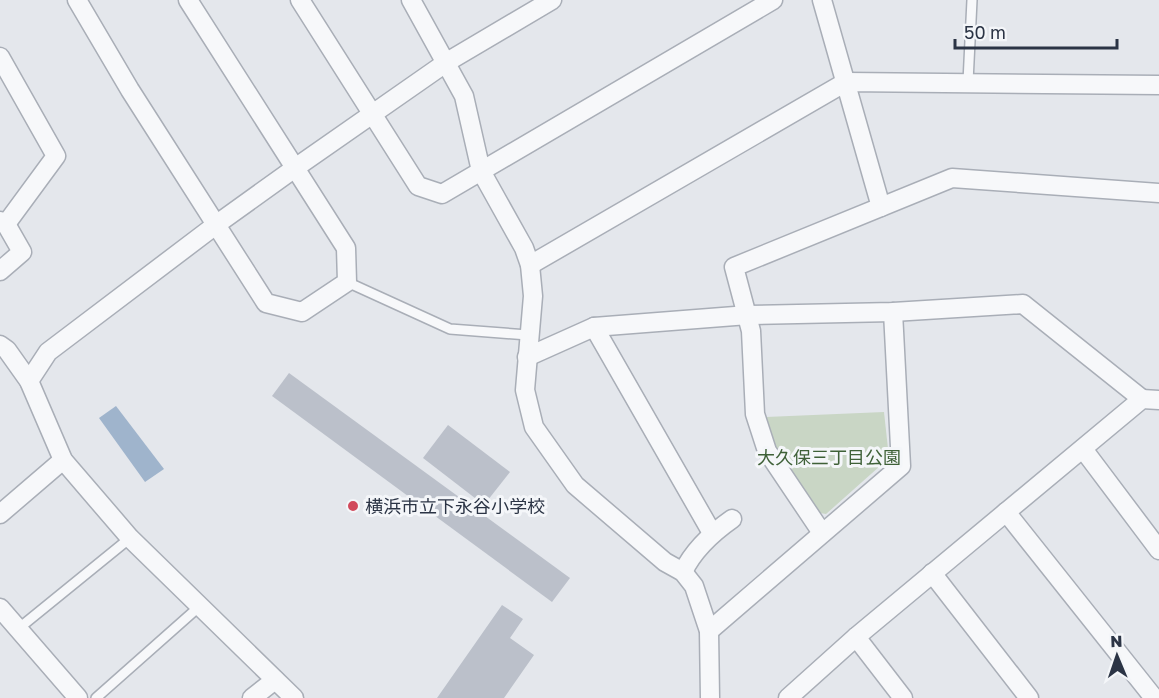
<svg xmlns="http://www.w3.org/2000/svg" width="1159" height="698" viewBox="0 0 1159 698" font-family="'Golos Text','Noto Sans JP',sans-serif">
  <rect width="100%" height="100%" fill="#e4e7ec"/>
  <polygon fill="#c9d6c5" points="884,412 889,458 826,514 814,512 775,445 766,417"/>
  <polygon fill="#9fb4cc" points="116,406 164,469 145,482 99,418"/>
  <g fill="#bbc0ca">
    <polygon points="289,373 570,578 552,602 272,396"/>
    <polygon points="448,425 510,472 484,505 423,458"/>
    <polygon points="502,605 523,619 510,638 534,655 504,698 437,698"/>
  </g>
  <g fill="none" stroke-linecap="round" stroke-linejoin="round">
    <g stroke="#a9aeb7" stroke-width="12">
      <g id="service">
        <polyline points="968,82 972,0"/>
        <polyline points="347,282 450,329 528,335"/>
        <polyline points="18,629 130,538"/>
        <polyline points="96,698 201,605"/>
      </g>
    </g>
    <g stroke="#a9aeb7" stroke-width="21">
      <g id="minor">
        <polyline points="77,0 130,90 266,303 302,312 347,282 346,248 188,0"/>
        <polyline points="300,0 418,186 442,194 773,0"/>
        <polyline points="411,0 464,96 481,171 524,248 530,265 533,296 525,390 534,427 575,485 665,562 683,572 694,586 709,631 710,698"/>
        <polyline points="822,0 881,207"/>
        <polyline points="0,57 56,156 6,224"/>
        <polyline points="0,221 6,224 22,252 0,271"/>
        <polyline points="530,265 846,82 1159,85"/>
        <polyline points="594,327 712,533"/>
        <polyline points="0,345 7,350 29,381 63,460 130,538 294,698"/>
        <polyline points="527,357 594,327 748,315 893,312 1023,304 1142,399"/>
        <polyline points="29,381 48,352 217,224 295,168 447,62 552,0"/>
        <polyline points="1083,449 1159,550"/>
        <polyline points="1006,512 1154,698"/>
        <polyline points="0,514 63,460"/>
        <polyline points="822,533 767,451 755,414 751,331 734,267 952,178 1159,193"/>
        <path d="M 683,572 C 694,549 712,533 732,519"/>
        <polyline points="932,573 1029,698"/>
        <polyline points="0,608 78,698"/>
        <polyline points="709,631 901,466 893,312"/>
        <polyline points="856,637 903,698"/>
        <polyline points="252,698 275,680"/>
        <polyline points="788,698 856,637 1142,399 1159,400"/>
      </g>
    </g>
    <use href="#service" stroke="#f7f8fa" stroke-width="9"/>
    <use href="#minor" stroke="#f7f8fa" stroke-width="18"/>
  </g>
  <circle fill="#d1495b" stroke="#f4f6f9" stroke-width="2" cx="353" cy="506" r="6"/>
  <g text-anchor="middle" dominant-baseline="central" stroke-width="6" stroke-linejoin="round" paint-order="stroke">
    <g font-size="18" fill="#3f6138" stroke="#f4f6f9">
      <text x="829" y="457">大久保三丁目公園</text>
    </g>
    <g font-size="18" fill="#2b3445" stroke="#f4f6f9" text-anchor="start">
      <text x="365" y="506">横浜市立下永谷小学校</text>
    </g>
  </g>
  <g transform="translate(1117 656) rotate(358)" stroke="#f4f6f9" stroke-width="4.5" paint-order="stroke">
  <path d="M0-4.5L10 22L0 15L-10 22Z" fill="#2b3445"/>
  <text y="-9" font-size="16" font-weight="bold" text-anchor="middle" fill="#2b3445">N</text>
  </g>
  <path d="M955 39v9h162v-9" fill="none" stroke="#2b3445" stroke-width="3"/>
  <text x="964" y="39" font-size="18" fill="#2b3445" stroke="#f4f6f9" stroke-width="4.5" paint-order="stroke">50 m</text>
</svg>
